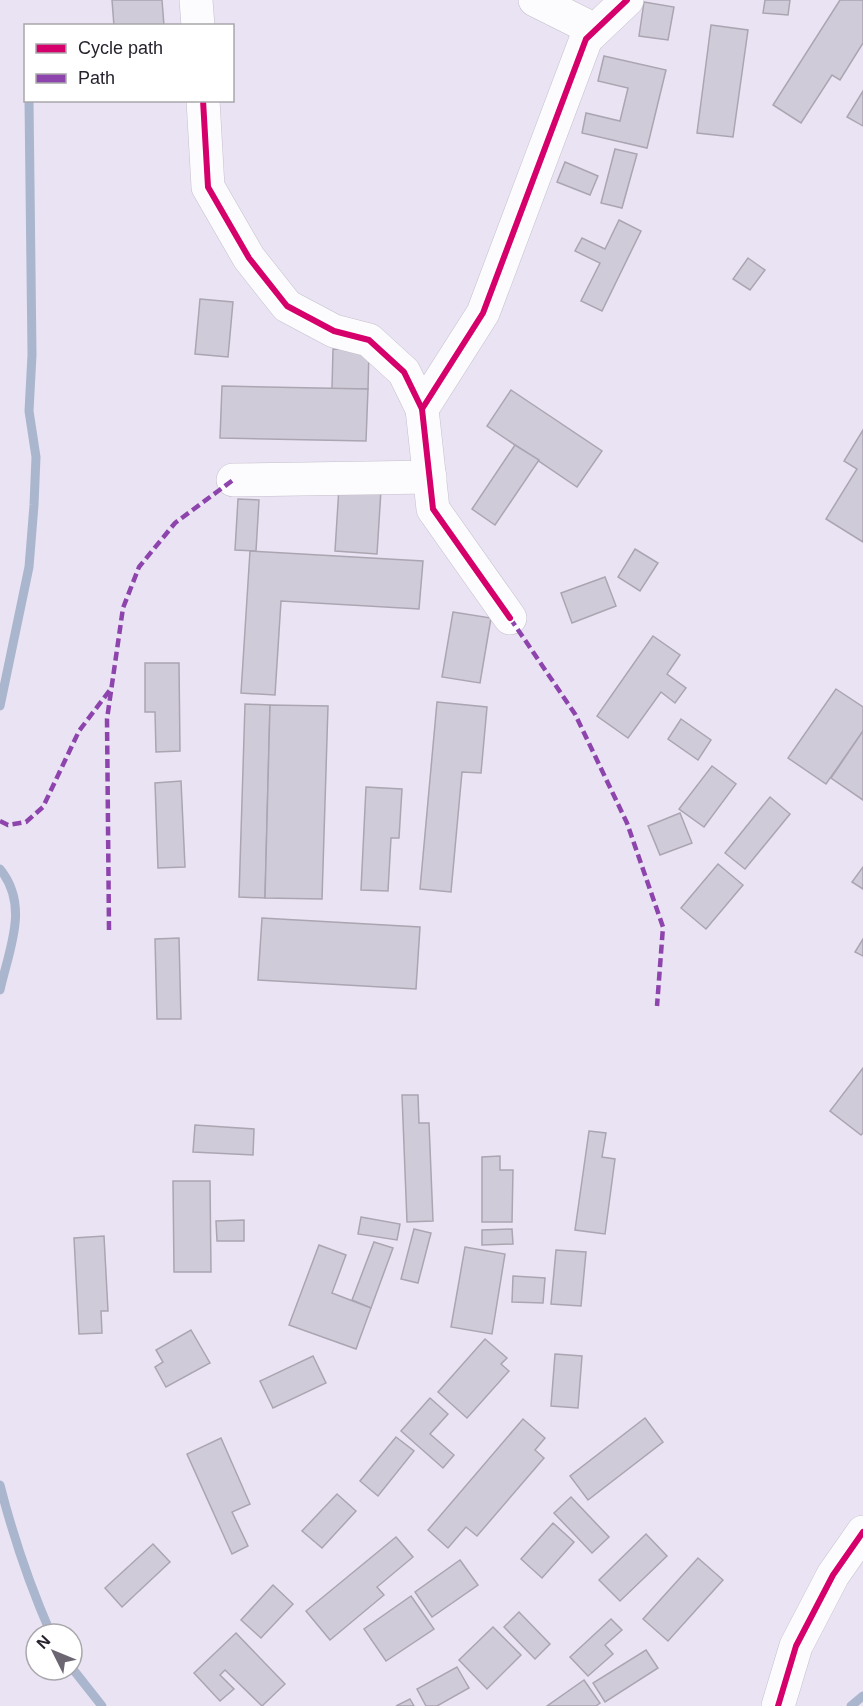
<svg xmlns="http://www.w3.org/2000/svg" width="863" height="1706" viewBox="0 0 863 1706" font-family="Arial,sans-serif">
  <rect width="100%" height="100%" fill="#eae3f3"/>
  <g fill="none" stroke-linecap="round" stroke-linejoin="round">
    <g stroke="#aab6cd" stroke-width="9">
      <polyline points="0,706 29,567 34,505 36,457 29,411 32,355 29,100"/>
      <path d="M 0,869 C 30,906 9,949 0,990"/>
      <path d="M 0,1485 C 13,1536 30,1586 51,1634"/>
      <polyline points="72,1668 102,1706"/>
      <polyline points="851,1706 863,1696"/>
    </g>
  </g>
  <g fill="#d0cbd8" stroke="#aba5b2" stroke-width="1.5">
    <polygon points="112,0 162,0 164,26 114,26"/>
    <polygon points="765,0 790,0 788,15 763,13"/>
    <polygon points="840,0 863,0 863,43 840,80 832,75 801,123 773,105"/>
    <polygon points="644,2 674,7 668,40 639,36"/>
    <polygon points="711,25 748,30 733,137 697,133"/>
    <polygon points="604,56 666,70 647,148 582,133 586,113 620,121 628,88 598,81"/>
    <polygon points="863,91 863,126 847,117"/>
    <polygon points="615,149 637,154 622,208 601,203"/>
    <polygon points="565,162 598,176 590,195 557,182"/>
    <polygon points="619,220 641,231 602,311 581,301 600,263 575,251 582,238 605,249"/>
    <polygon points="748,258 765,270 750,290 733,279"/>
    <polygon points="200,299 233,302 228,357 195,354"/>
    <polygon points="333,349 369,350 368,389 332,389"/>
    <polygon points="222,386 368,389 366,441 220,438"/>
    <polygon points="511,390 602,451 577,487 487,426"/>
    <polygon points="863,430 863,542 826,519 857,469 844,461"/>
    <polygon points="515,445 539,460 495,525 472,509"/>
    <polygon points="339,487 381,490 377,554 335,551"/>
    <polygon points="238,499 259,500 256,551 235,550"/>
    <polygon points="635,549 658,563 640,591 618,577"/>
    <polygon points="250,551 423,561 419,609 281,601 275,695 241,693"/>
    <polygon points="605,577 616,606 572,623 561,593"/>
    <polygon points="453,612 491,618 480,683 442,677"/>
    <polygon points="653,636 680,655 667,674 686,688 675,703 661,692 628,738 597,716"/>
    <polygon points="145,663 179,663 180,751 156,752 155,712 145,712"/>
    <polygon points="836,689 863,707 863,731 826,784 788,758"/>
    <polygon points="437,702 487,707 481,773 462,772 451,892 420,889"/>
    <polygon points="245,704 270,705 265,898 239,897"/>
    <polygon points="270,705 328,706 322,899 265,898"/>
    <polygon points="681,719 711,740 698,760 668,739"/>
    <polygon points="863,731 863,800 831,778"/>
    <polygon points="712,766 736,784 704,827 679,809"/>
    <polygon points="181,781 185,867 158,868 155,783"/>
    <polygon points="366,787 402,789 399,838 391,838 388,891 361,890"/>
    <polygon points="770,797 790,814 745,869 725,853"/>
    <polygon points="680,813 692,843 660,855 648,826"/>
    <polygon points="718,864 743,885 706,929 681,908"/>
    <polygon points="863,867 863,889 852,882"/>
    <polygon points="262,918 420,927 416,989 258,980"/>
    <polygon points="179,938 181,1019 157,1019 155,939"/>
    <polygon points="863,939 863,956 855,952"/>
    <polygon points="863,1068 863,1133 861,1135 830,1111"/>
    <polygon points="402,1095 418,1095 419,1123 429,1123 433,1221 407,1222"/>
    <polygon points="195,1125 254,1129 253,1155 193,1152"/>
    <polygon points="589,1131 606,1133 602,1157 615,1159 605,1234 575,1230"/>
    <polygon points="500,1156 500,1170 513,1170 512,1222 482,1222 482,1157"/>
    <polygon points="173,1181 210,1181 211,1272 174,1272"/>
    <polygon points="361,1217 400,1224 397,1240 358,1234"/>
    <polygon points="244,1220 244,1241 217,1241 216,1221"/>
    <polygon points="414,1229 431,1233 418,1283 401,1279"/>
    <polygon points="512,1229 513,1244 482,1245 482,1230"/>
    <polygon points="104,1236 108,1311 101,1311 102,1333 79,1334 74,1238"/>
    <polygon points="374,1242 393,1248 371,1308 352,1300"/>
    <polygon points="319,1245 346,1255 332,1293 371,1308 356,1349 289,1325"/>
    <polygon points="465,1247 505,1254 492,1334 451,1327"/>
    <polygon points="556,1250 586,1252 581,1306 551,1304"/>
    <polygon points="513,1276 545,1278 543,1303 512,1302"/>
    <polygon points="191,1330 210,1363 166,1387 155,1367 163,1362 156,1350"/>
    <polygon points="485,1339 507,1358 501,1364 509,1371 467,1418 438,1392"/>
    <polygon points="555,1354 582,1356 578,1408 551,1406"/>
    <polygon points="313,1356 326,1383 273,1408 260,1381"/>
    <polygon points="430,1398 448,1414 430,1434 454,1455 443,1468 401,1431"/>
    <polygon points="645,1418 663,1442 588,1500 570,1476"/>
    <polygon points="523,1419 545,1438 535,1450 544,1458 477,1536 466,1527 448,1548 428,1530"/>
    <polygon points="396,1437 414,1451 378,1496 360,1481"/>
    <polygon points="221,1438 250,1504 232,1512 248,1546 232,1554 187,1454"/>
    <polygon points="337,1494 356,1511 322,1548 302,1531"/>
    <polygon points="571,1497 609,1537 592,1553 554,1513"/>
    <polygon points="553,1523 574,1542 542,1578 521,1559"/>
    <polygon points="646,1534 667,1556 620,1601 599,1580"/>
    <polygon points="396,1537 413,1557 377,1587 384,1595 330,1640 306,1611"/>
    <polygon points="153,1544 170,1562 122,1607 105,1588"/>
    <polygon points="698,1558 723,1580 668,1641 643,1619"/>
    <polygon points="460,1560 478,1585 432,1617 415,1592"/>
    <polygon points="273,1585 293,1604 261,1638 241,1620"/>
    <polygon points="411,1596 434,1629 386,1661 364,1629"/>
    <polygon points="519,1612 550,1644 535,1659 504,1627"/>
    <polygon points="611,1619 622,1630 605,1645 613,1654 588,1676 570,1657"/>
    <polygon points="493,1627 521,1655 487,1689 459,1660"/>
    <polygon points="236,1633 285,1684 262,1706 225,1670 220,1675 234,1689 220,1701 194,1673"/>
    <polygon points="646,1650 658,1668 605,1702 593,1683"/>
    <polygon points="457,1667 469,1688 437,1706 426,1706 417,1689"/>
    <polygon points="584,1680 600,1703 596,1706 547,1706"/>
    <polygon points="410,1699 414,1706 396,1706"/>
  </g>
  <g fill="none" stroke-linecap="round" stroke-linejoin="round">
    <g stroke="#c5bfcc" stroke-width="34">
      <g id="minor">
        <polyline points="196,0 198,26"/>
        <polyline points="535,0 595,30"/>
        <polyline points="203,100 208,187 249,258 287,306 334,331 369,340 404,372 422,409"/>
        <polyline points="233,480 430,477"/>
        <polyline points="510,618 433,509 422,409 483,313 586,39 627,0"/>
        <polyline points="778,1706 796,1646 833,1575 863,1532"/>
      </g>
    </g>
    <use href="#minor" stroke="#fcfbfd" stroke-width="33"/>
    <g stroke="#8e44ad" stroke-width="4.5" stroke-dasharray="9 4.5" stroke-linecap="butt">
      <polyline points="510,618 575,714 627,823 663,927 657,1006"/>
      <polyline points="0,821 8,825 26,822 43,807 79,731 110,690"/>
      <polyline points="109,930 107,719 123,608 139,567 175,523 233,480"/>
    </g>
    <g stroke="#fff" stroke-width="10">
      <g id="cycleway">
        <polyline points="203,100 208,187 249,258 287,306 334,331 369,340 404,372 422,409"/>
        <polyline points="510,618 433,509 422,409 483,313 586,39 627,0"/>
        <polyline points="778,1706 796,1646 833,1575 863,1532"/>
      </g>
    </g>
    <use href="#cycleway" stroke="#d6006c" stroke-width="6"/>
  </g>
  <rect x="24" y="24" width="210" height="78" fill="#ffffff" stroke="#a9a7ab" stroke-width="1.5"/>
  <rect x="36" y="44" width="30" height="9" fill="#d6006c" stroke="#a9a7ab" stroke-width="1.5"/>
  <text x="78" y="54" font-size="18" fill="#28232e">Cycle path</text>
  <rect x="36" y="74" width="30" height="9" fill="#8e44ad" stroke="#a9a7ab" stroke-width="1.5"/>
  <text x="78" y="84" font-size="18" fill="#28232e">Path</text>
  <g transform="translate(54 1652) rotate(313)"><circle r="28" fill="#ffffff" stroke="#a9a7ab" stroke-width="1.5"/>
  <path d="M0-4.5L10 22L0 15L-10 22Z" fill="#6c6673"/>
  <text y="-9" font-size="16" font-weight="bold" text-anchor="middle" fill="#28232e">N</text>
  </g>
</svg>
